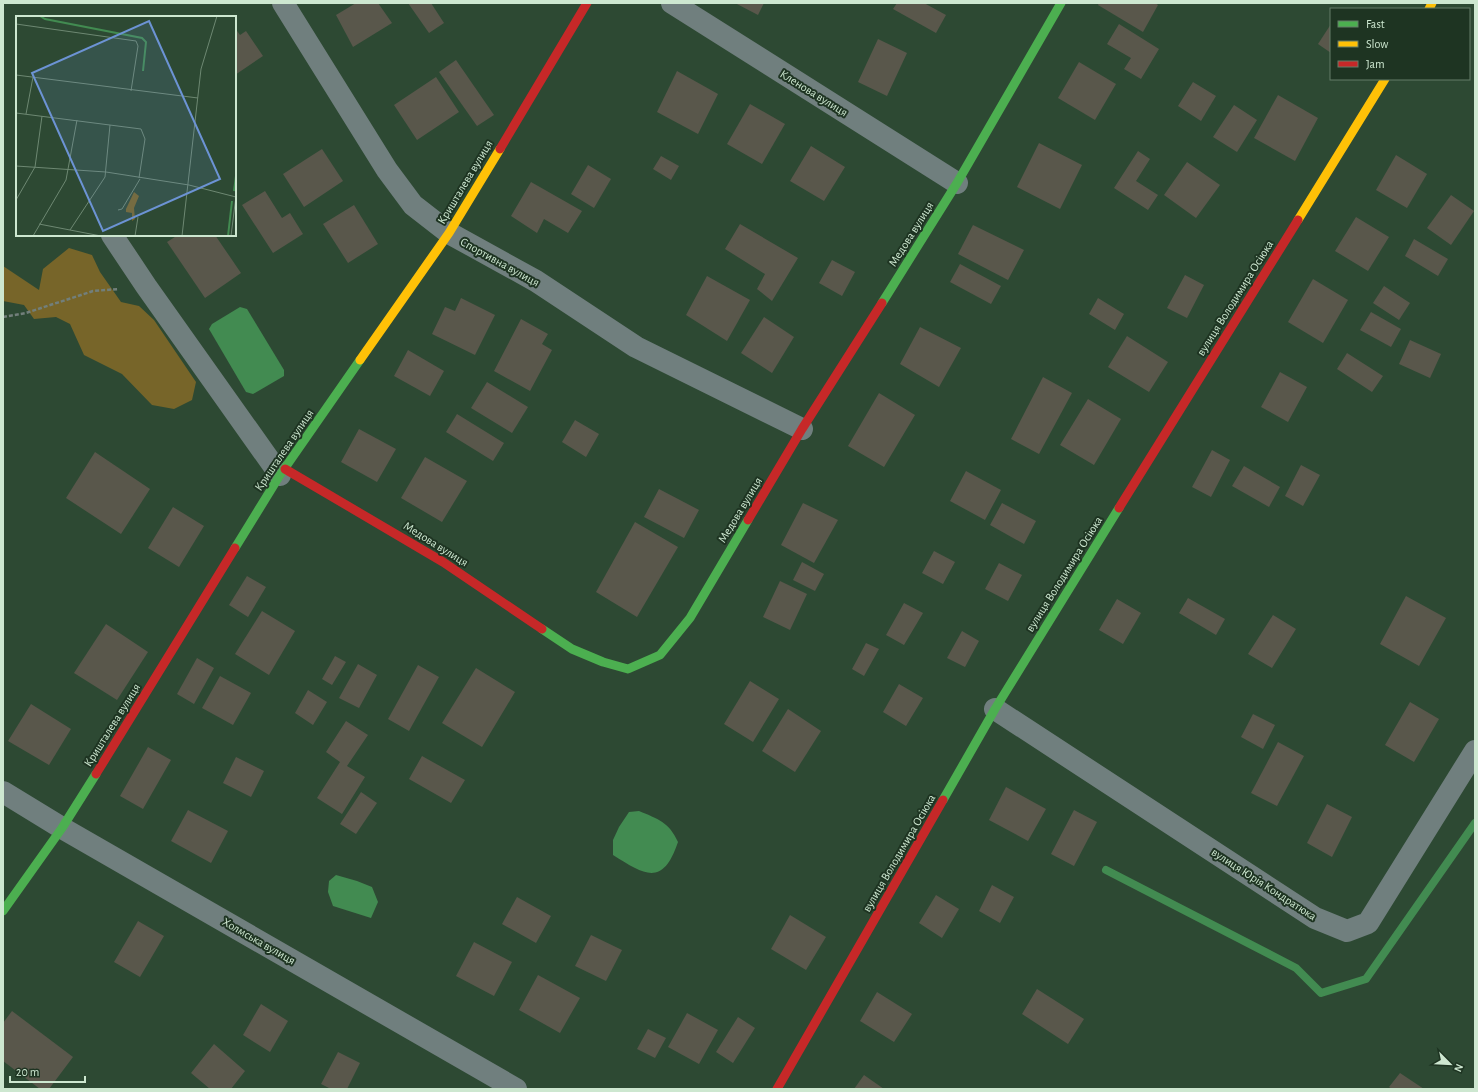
<svg xmlns="http://www.w3.org/2000/svg" width="1478" height="1092" viewBox="0 0 1478 1092" font-family="'Alegreya Sans',sans-serif">
  <rect width="100%" height="100%" fill="#2d4933"/>
  <polygon fill="#776529" points="69,248 92,255 100,272 121,302 139,306 154,320 196,382 192,400 174,409 152,405 122,374 84,355 70,324 56,317 34,319 24,305 3,301 3,266 39,290 43,269"/>
  <g fill="#428b51">
    <polygon points="240,307 247,309 284,370 284,376 253,394 246,392 209,329 212,324"/>
    <path d="M 639,811 C 658,819 669,822 678,842 C 663,886 646,876 613,855 L 613,840 L 619,827 L 629,812 Z"/>
    <polygon points="336,875 357,881 372,887 378,902 371,918 333,906 328,892 329,881"/>
  </g>
  <g fill="none" stroke-linecap="round" stroke-linejoin="round">
    <polyline stroke="#428b51" stroke-width="8" points="1106,870 1296,968 1321,993 1366,979 1475,823"/>
  </g>
  <g fill="#59574b">
    <polygon points="356,3 378,3 392,23 353,47 336,15"/>
    <polygon points="408,3 431,3 444,23 429,33"/>
    <polygon points="735,3 764,3 758,15"/>
    <polygon points="897,3 924,3 946,15 936,33 893,9"/>
    <polygon points="1099,3 1155,3 1158,5 1143,32 1098,5"/>
    <polygon points="1119,24 1159,49 1141,79 1124,69 1131,58 1107,44"/>
    <polygon points="1331,24 1331,53 1318,44"/>
    <polygon points="235,28 240,35 246,31 263,56 235,75"/>
    <polygon points="878,39 907,53 887,96 858,82"/>
    <polygon points="456,60 494,115 477,126 439,72"/>
    <polygon points="1079,62 1116,84 1095,120 1058,98"/>
    <polygon points="677,71 718,94 698,134 657,112"/>
    <polygon points="436,77 459,112 417,140 394,105"/>
    <polygon points="1193,82 1216,96 1201,121 1178,106"/>
    <polygon points="1278,95 1318,118 1295,161 1254,138"/>
    <polygon points="750,104 785,124 762,164 727,144"/>
    <polygon points="1234,105 1257,120 1237,152 1213,137"/>
    <polygon points="1039,143 1082,165 1060,209 1017,187"/>
    <polygon points="811,146 845,167 824,201 790,181"/>
    <polygon points="322,149 343,181 304,207 283,174"/>
    <polygon points="1138,151 1150,159 1136,181 1158,195 1148,210 1114,188"/>
    <polygon points="1396,155 1427,174 1407,208 1376,190"/>
    <polygon points="661,156 679,166 671,180 653,169"/>
    <polygon points="1187,162 1220,185 1196,218 1164,195"/>
    <polygon points="588,165 611,179 594,208 571,194"/>
    <polygon points="531,182 582,211 568,233 544,219 537,233 511,216"/>
    <polygon points="265,191 282,218 290,213 303,234 273,253 242,205"/>
    <polygon points="1451,195 1474,211 1451,245 1427,228"/>
    <polygon points="354,205 378,244 348,263 323,224"/>
    <polygon points="1356,217 1389,237 1368,271 1335,251"/>
    <polygon points="740,224 798,258 772,301 757,289 765,274 725,249"/>
    <polygon points="973,225 1024,250 1008,280 958,254"/>
    <polygon points="178,235 215,235 241,273 205,298 167,242"/>
    <polygon points="1414,239 1448,259 1438,276 1405,256"/>
    <polygon points="832,260 855,272 842,296 819,283"/>
    <polygon points="960,264 1001,286 991,304 950,282"/>
    <polygon points="1185,275 1204,285 1187,318 1167,308"/>
    <polygon points="707,276 750,300 727,341 686,315"/>
    <polygon points="1313,279 1348,300 1323,343 1288,322"/>
    <polygon points="1384,286 1410,303 1399,320 1373,303"/>
    <polygon points="461,298 495,315 475,355 432,334 445,307 455,311"/>
    <polygon points="1098,298 1124,314 1115,330 1089,314"/>
    <polygon points="1371,312 1401,329 1391,347 1360,330"/>
    <polygon points="764,317 794,337 772,373 741,353"/>
    <polygon points="521,319 548,334 542,344 552,350 530,391 494,371"/>
    <polygon points="920,327 961,348 939,387 900,364"/>
    <polygon points="1127,336 1168,362 1149,392 1108,367"/>
    <polygon points="1410,340 1441,354 1430,378 1399,364"/>
    <polygon points="408,350 444,371 430,396 394,376"/>
    <polygon points="1347,353 1383,376 1372,392 1337,369"/>
    <polygon points="1280,372 1307,387 1288,422 1261,407"/>
    <polygon points="1043,377 1072,393 1039,454 1011,439"/>
    <polygon points="487,382 528,407 512,433 471,408"/>
    <polygon points="879,393 915,415 884,467 848,446"/>
    <polygon points="1088,399 1121,419 1094,465 1060,445"/>
    <polygon points="457,414 504,443 493,461 446,432"/>
    <polygon points="575,420 599,434 586,457 562,442"/>
    <polygon points="359,429 396,449 377,482 341,462"/>
    <polygon points="1212,450 1230,460 1211,497 1192,487"/>
    <polygon points="95,452 150,489 121,534 66,498"/>
    <polygon points="425,457 467,481 442,522 401,498"/>
    <polygon points="1301,465 1320,475 1303,506 1285,496"/>
    <polygon points="1244,466 1280,487 1269,507 1232,486"/>
    <polygon points="966,471 1001,490 985,520 950,501"/>
    <polygon points="659,489 699,510 684,538 644,517"/>
    <polygon points="803,503 838,520 814,563 781,545"/>
    <polygon points="1002,503 1036,521 1024,544 990,525"/>
    <polygon points="173,507 204,526 179,567 148,548"/>
    <polygon points="635,522 678,547 637,617 596,592"/>
    <polygon points="934,551 955,562 943,584 922,573"/>
    <polygon points="802,562 824,574 815,591 793,580"/>
    <polygon points="999,563 1022,575 1008,601 985,589"/>
    <polygon points="247,576 266,587 248,617 229,605"/>
    <polygon points="780,581 807,594 790,630 763,617"/>
    <polygon points="1406,596 1446,618 1419,666 1380,644"/>
    <polygon points="1188,598 1225,619 1216,635 1179,613"/>
    <polygon points="1117,599 1141,613 1123,644 1099,630"/>
    <polygon points="904,603 923,613 904,645 886,635"/>
    <polygon points="262,611 295,631 269,675 235,654"/>
    <polygon points="1273,615 1296,629 1272,668 1248,654"/>
    <polygon points="106,624 148,652 117,700 74,673"/>
    <polygon points="962,631 979,641 965,667 947,658"/>
    <polygon points="866,643 879,649 864,676 852,669"/>
    <polygon points="335,656 346,662 332,685 322,679"/>
    <polygon points="197,658 214,668 194,704 177,694"/>
    <polygon points="358,664 377,675 359,708 339,698"/>
    <polygon points="418,665 439,677 409,731 388,719"/>
    <polygon points="476,668 515,692 482,747 442,723"/>
    <polygon points="220,676 251,693 233,725 202,708"/>
    <polygon points="750,681 779,699 753,742 724,724"/>
    <polygon points="899,684 923,698 906,726 883,712"/>
    <polygon points="308,690 327,702 313,725 295,713"/>
    <polygon points="1410,702 1439,719 1414,762 1385,745"/>
    <polygon points="31,704 71,729 49,765 8,741"/>
    <polygon points="788,709 821,731 795,772 762,751"/>
    <polygon points="1253,714 1275,725 1263,749 1241,737"/>
    <polygon points="346,721 368,735 347,766 365,777 342,814 317,798 340,762 326,752"/>
    <polygon points="1278,742 1304,756 1277,806 1251,793"/>
    <polygon points="148,747 171,760 143,809 120,796"/>
    <polygon points="422,756 465,780 451,803 409,779"/>
    <polygon points="236,757 264,771 251,797 223,783"/>
    <polygon points="1006,787 1046,809 1028,841 989,820"/>
    <polygon points="361,792 377,803 356,834 340,824"/>
    <polygon points="1327,804 1352,817 1332,857 1307,843"/>
    <polygon points="188,810 228,831 211,863 171,841"/>
    <polygon points="1074,810 1097,822 1074,866 1051,854"/>
    <polygon points="992,885 1014,897 1000,923 979,911"/>
    <polygon points="936,895 959,909 942,938 919,923"/>
    <polygon points="517,897 551,916 536,943 502,924"/>
    <polygon points="790,915 826,937 806,970 771,949"/>
    <polygon points="138,921 164,936 140,977 114,962"/>
    <polygon points="591,935 622,950 606,981 575,966"/>
    <polygon points="474,942 512,962 494,996 456,976"/>
    <polygon points="538,975 580,998 560,1033 519,1010"/>
    <polygon points="1037,989 1084,1019 1068,1044 1022,1014"/>
    <polygon points="877,992 912,1014 894,1042 860,1021"/>
    <polygon points="261,1004 288,1021 270,1052 243,1035"/>
    <polygon points="12,1011 73,1057 49,1089 40,1089 3,1061 3,1023"/>
    <polygon points="687,1013 718,1030 699,1064 668,1047"/>
    <polygon points="738,1017 755,1028 733,1063 716,1052"/>
    <polygon points="648,1029 666,1038 655,1058 637,1049"/>
    <polygon points="214,1044 245,1071 231,1089 210,1089 191,1073"/>
    <polygon points="338,1052 360,1063 347,1089 331,1089 321,1084"/>
    <polygon points="1400,1073 1424,1089 1392,1089 1389,1087"/>
    <polygon points="864,1075 884,1089 854,1089"/>
  </g>
  <g fill="none" stroke-linecap="round" stroke-linejoin="round">
    <polyline stroke="#727f7b" stroke-width="2.5" stroke-dasharray="4 2" stroke-linecap="butt" points="3,317 26,313 93,291 119,289"/>
    <g stroke="#707f7e" stroke-width="22">
      <polyline points="283,3 387,170 413,205 449,233 536,281 636,347 802,429"/>
      <polyline points="672,3 957,183"/>
      <polyline points="112,235 146,286 280,475"/>
      <polyline points="995,709 1315,918 1347,931 1368,923 1475,751"/>
      <polyline points="3,792 62,828 516,1089"/>
    </g>
    <g stroke="#4caf50" stroke-width="9">
      <polyline points="882,303 957,183 1061,3"/>
      <polyline points="235,548 280,475 360,360"/>
      <polyline points="542,629 572,649 603,662 628,669 660,655 690,618 748,520"/>
      <polyline points="943,800 995,709 1119,508"/>
      <polyline points="3,911 62,828 96,774"/>
    </g>
    <g stroke="#ffc107" stroke-width="9">
      <polyline points="1429,9 1432,3"/>
      <polyline points="1298,220 1385,79"/>
      <polyline points="360,360 449,233 500,149"/>
    </g>
    <g stroke="#c62828" stroke-width="9">
      <polyline points="500,149 587,3"/>
      <polyline points="285,469 443,562 542,629"/>
      <polyline points="1119,508 1298,220"/>
      <polyline points="748,520 802,429 882,303"/>
      <polyline points="96,774 235,548"/>
      <polyline points="777,1089 943,800"/>
    </g>
  </g>
  <g text-anchor="middle" dominant-baseline="central" stroke-width="4" stroke-linejoin="round" paint-order="stroke">
    <g font-size="12" fill="#cde7d0" stroke="#1e3422">
      <text transform="translate(814 93) rotate(32)">Кленова вулиця</text>
      <text transform="translate(465 182) rotate(-59)">Кришталева вулиця</text>
      <text transform="translate(911 234) rotate(-58)">Медова вулиця</text>
      <text transform="translate(500 262) rotate(29)">Спортивна вулиця</text>
      <text transform="translate(1235 298) rotate(-58)">вулиця Володимира Осіюка</text>
      <text transform="translate(284 450) rotate(-56)">Кришталева вулиця</text>
      <text transform="translate(740 510) rotate(-59)">Медова вулиця</text>
      <text transform="translate(436 544) rotate(32)">Медова вулиця</text>
      <text transform="translate(1064 574) rotate(-58)">вулиця Володимира Осіюка</text>
      <text transform="translate(112 725) rotate(-58)">Кришталева вулиця</text>
      <text transform="translate(899 853) rotate(-60)">вулиця Володимира Осіюка</text>
      <text transform="translate(1264 884) rotate(33)">вулиця Юрія Кондратюка</text>
      <text transform="translate(259 941) rotate(30)">Холмська вулиця</text>
    </g>
  </g>
  <g transform="translate(16 16)">
    <rect width="220" height="220" fill="#2d4933"/>
    <path d="M 118,176 L 123,180 L 118,192 L 119,203 L 116,205 L 116,197 L 110,196 L 110,193 Z" fill="#776529"/>
    <path fill="none" stroke="#428b51" stroke-width="2" d="M 24,0 L 29,3 L 126,22 L 130,26 L 127,55M 218,175 L 220,160M 212,220 L 216,185"/>
    <path fill="none" stroke="#6d8872" stroke-width="1" d="M 0,8 L 120,25 L 122,30 L 115,75M 0,59 L 182,82M 0,97 L 125,113 L 129,123 L 123,162M 10,98 L 17,61M 0,150 L 90,156 L 173,169 L 220,181M 0,184 L 19,151 L 26,100M 102,194 L 106,193 L 124,163M 23,208 L 85,220M 54,214 L 89,161 L 94,109M 17,220 L 50,164 L 61,104M 119,220 L 122,201M 166,220 L 185,53 L 201,0M 215,220 L 220,180"/>
    <path fill="#6c93d4" fill-opacity="0.15" stroke="#6c93d4" stroke-width="2" d="M 133,5 L 204,163 L 87,215 L 16,57 Z"/>
    <rect width="220" height="220" fill="none" stroke="#cde7d0" stroke-width="2"/>
  </g>
  <rect width="1478" height="1092" fill="none" stroke="#cde7d0" stroke-width="8"/>
  <rect x="1330" y="8" width="140" height="72" fill="#1e3422" stroke="#647c68"/>
  <rect x="1338" y="21" width="20" height="6" fill="#4caf50" stroke="#647c68"/>
  <text x="1366" y="28" font-size="12" fill="#cde7d0">Fast</text>
  <rect x="1338" y="41" width="20" height="6" fill="#ffc107" stroke="#647c68"/>
  <text x="1366" y="48" font-size="12" fill="#cde7d0">Slow</text>
  <rect x="1338" y="61" width="20" height="6" fill="#c62828" stroke="#647c68"/>
  <text x="1366" y="68" font-size="12" fill="#cde7d0">Jam</text>
  <g transform="translate(1450 1064) rotate(114)" stroke="#1e3422" stroke-width="3" paint-order="stroke">
  <path d="M0-3L7 15L0 10L-7 15Z" fill="#cde7d0"/>
  <text y="-6" font-size="11" font-weight="bold" text-anchor="middle" fill="#cde7d0">N</text>
  </g>
  <path d="M10 1076v6h75v-6" fill="none" stroke="#cde7d0" stroke-width="2"/>
  <text x="16" y="1076" font-size="12" fill="#cde7d0" stroke="#1e3422" stroke-width="3" paint-order="stroke">20 m</text>
</svg>
